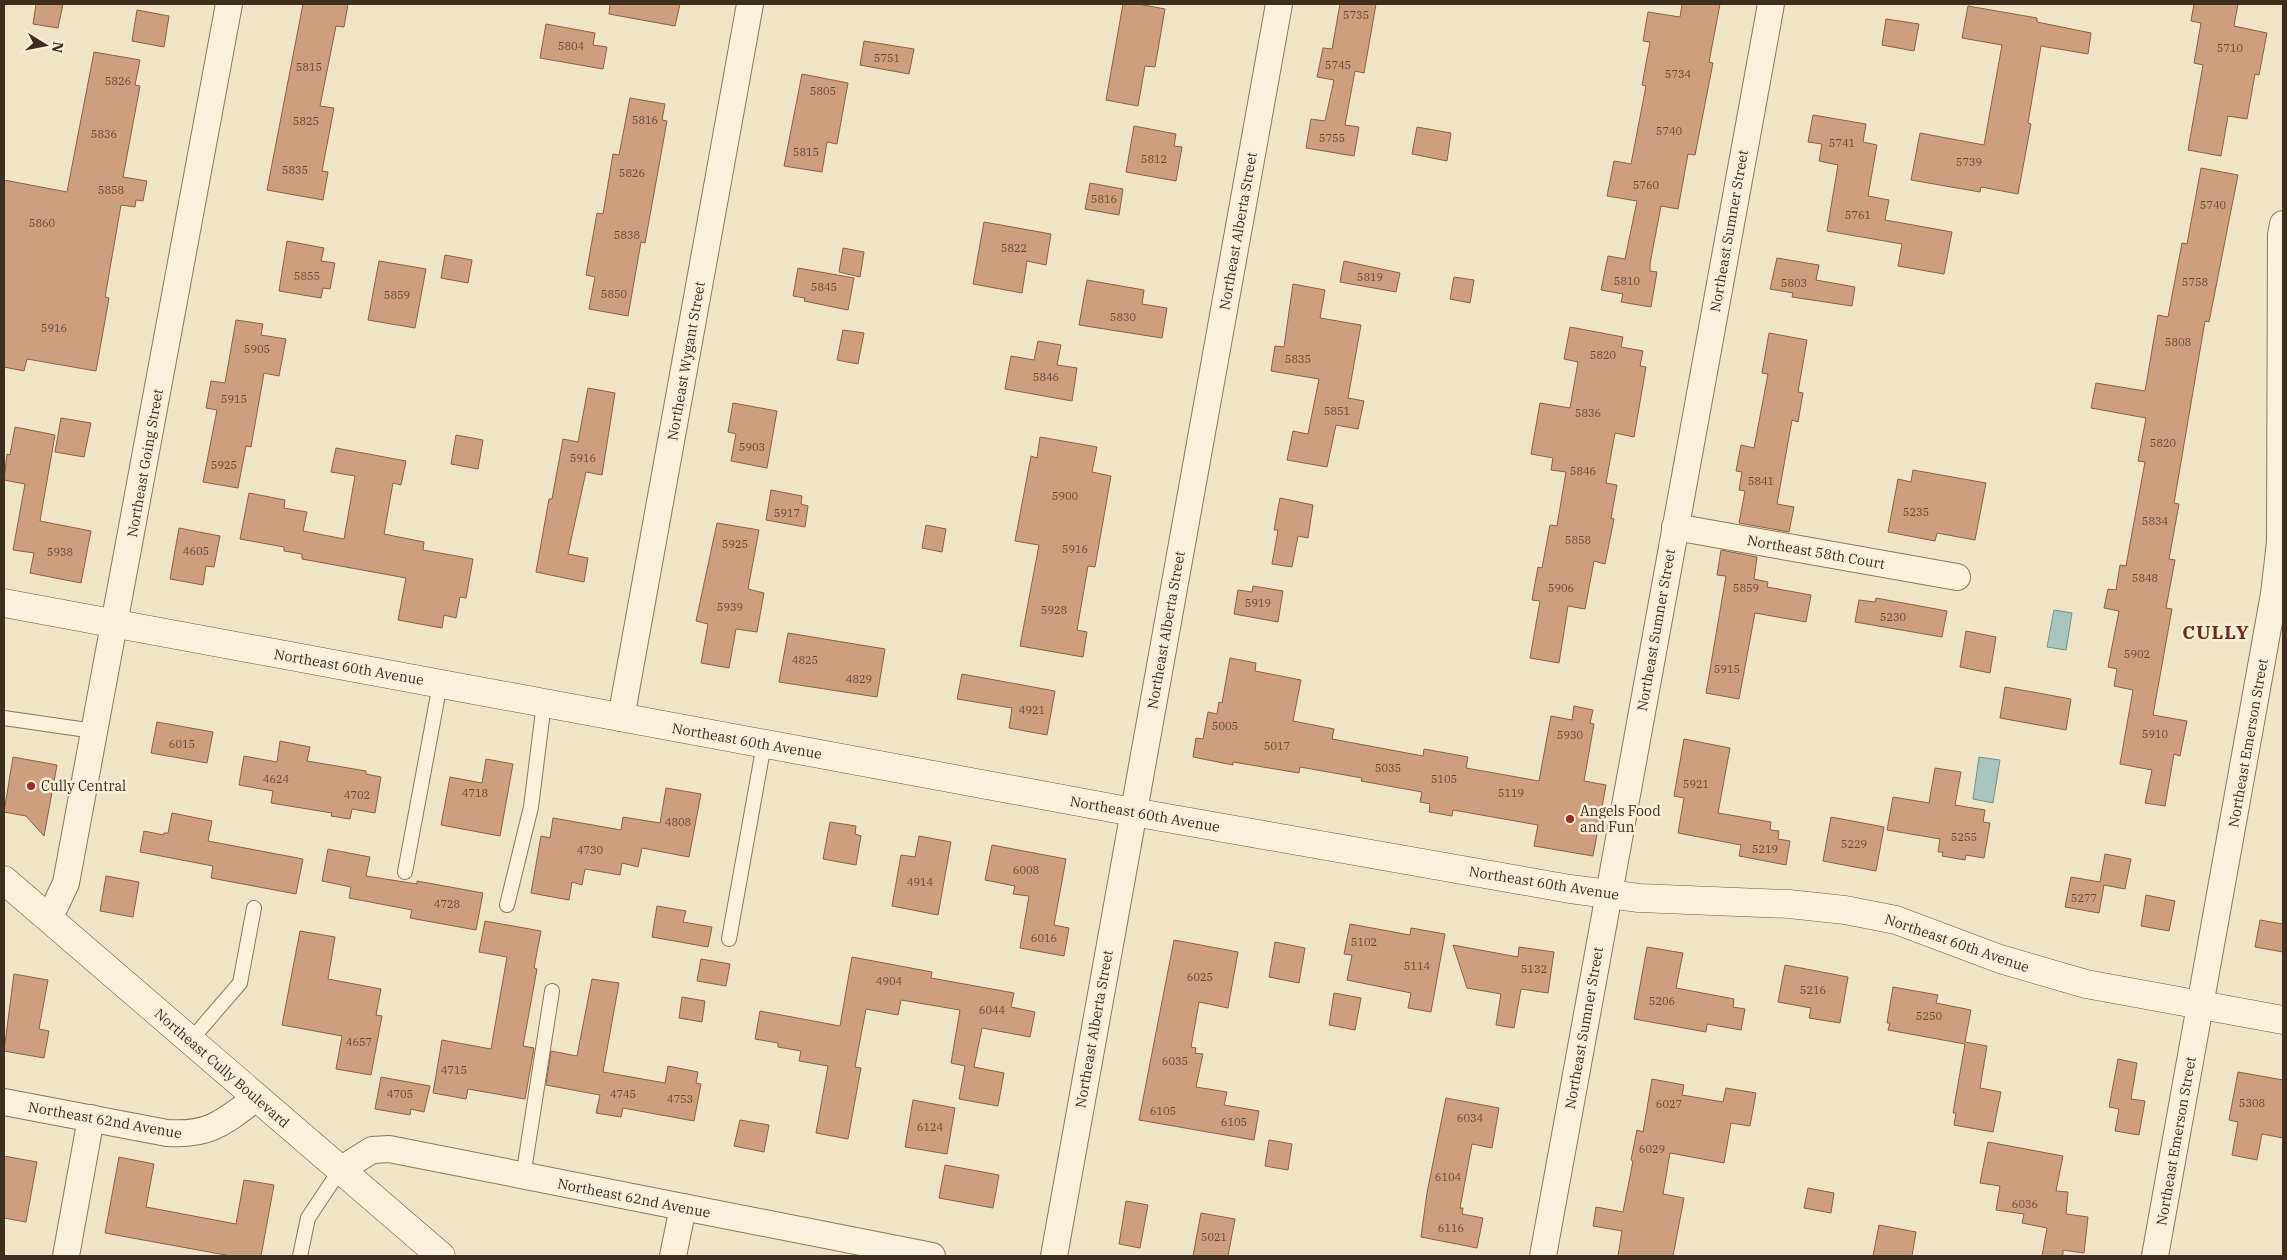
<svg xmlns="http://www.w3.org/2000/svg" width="2287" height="1260" viewBox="0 0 2287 1260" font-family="'IBM Plex Serif',serif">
  <rect width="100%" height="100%" fill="#f0e4c8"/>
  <g fill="#a9c4bc" stroke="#6f938a">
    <polygon points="2054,610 2072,613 2066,650 2047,647"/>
    <polygon points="1979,757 2000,760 1993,803 1973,799"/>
  </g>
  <g fill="#cf9f7d" stroke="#8d5f41">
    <polygon points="36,4 63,4 58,28 33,24"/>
    <polygon points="303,4 348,4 344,27 336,26 320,106 334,108 322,171 328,172 323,200 267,190"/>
    <polygon points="610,4 680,4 675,26 609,14"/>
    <polygon points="1123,4 1138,4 1165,9 1155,67 1145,66 1138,106 1106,100"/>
    <polygon points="1340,4 1376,4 1364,73 1355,71 1345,125 1359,127 1354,156 1306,148 1311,119 1325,121 1334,80 1317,77 1323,48 1332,49"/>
    <polygon points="1682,4 1720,4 1709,62 1713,63 1695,155 1688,154 1678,209 1661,206 1650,264 1650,271 1657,272 1651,307 1621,302 1623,294 1601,290 1608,256 1625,259 1637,201 1607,196 1614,161 1631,164 1646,86 1642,85 1650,42 1643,41 1648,12 1680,17"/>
    <polygon points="2194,4 2238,4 2234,26 2267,33 2259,75 2255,74 2247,119 2228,116 2221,156 2188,150 2203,65 2194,63 2201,23 2191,21"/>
    <polygon points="1968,6 2037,18 2037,22 2091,33 2088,54 2041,46 2028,123 2031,124 2018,194 1981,187 1980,192 1911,180 1920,133 1984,145 2002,45 1962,38"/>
    <polygon points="137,10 169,16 164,47 132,41"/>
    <polygon points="1886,19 1919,24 1914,51 1882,45"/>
    <polygon points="546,24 595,33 593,45 607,47 603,69 540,58"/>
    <polygon points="864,41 914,49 909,74 860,65"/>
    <polygon points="94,52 140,60 135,85 140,86 123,177 147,181 143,201 136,200 135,207 121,205 105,297 109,298 96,371 27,359 24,371 4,367 4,180 67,192"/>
    <polygon points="802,74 848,83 837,144 827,142 822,172 784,166"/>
    <polygon points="630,98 665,104 662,120 667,121 645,243 641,242 628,316 589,309 595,277 586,275 597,213 603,214 613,154 619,155"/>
    <polygon points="1813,115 1866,124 1863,142 1877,145 1868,196 1889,200 1885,220 1952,232 1944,274 1898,266 1902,244 1827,231 1838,165 1819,161 1822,144 1808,142"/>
    <polygon points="1134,126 1176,134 1174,146 1182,147 1176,181 1126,172"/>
    <polygon points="1417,127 1451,133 1447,161 1412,154"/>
    <polygon points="2201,168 2238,175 2209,322 2205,321 2174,503 2179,504 2169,559 2175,560 2166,608 2172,609 2153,715 2187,721 2180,756 2174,754 2165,806 2145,803 2152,770 2120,764 2133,690 2114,686 2117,669 2108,667 2119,611 2104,608 2108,589 2116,590 2120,565 2126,566 2145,462 2138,461 2146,418 2091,408 2096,383 2145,391 2158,315 2168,317 2182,243 2187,244"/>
    <polygon points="1090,183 1123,189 1119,215 1085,209"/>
    <polygon points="984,222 1051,234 1046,265 1027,261 1022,293 973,284"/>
    <polygon points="287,241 324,248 321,261 335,263 330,289 323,288 321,298 279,291"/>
    <polygon points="843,248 864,252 860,277 839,272"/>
    <polygon points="445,255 472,260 468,283 441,278"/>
    <polygon points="1777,258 1819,265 1816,280 1855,287 1852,306 1792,297 1793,293 1770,289"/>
    <polygon points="379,261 426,269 415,328 368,320"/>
    <polygon points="1344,261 1400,273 1396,292 1340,282"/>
    <polygon points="798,268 854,278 848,310 804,301 805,298 793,296"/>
    <polygon points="1454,277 1474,280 1470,303 1450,299"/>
    <polygon points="1087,280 1144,290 1142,304 1167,308 1162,338 1079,325"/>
    <polygon points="1293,284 1325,290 1320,318 1361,325 1348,398 1364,401 1358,429 1336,425 1327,467 1287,460 1293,431 1308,434 1319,379 1271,371 1275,346 1284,347"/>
    <polygon points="236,320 263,324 261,335 286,339 279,376 264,373 251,447 246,446 238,488 203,482 217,410 206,408 211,381 225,383"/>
    <polygon points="1570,327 1623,337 1621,347 1643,351 1640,366 1646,367 1634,437 1615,433 1606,483 1617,485 1611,518 1614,519 1605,564 1594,561 1585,609 1568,606 1559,663 1530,658 1540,601 1532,600 1538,567 1542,568 1550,525 1557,526 1566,472 1551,470 1553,458 1531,454 1540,403 1570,408 1578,362 1564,359"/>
    <polygon points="843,330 864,333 858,364 837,360"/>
    <polygon points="1769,333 1807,340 1798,392 1803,393 1798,422 1792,420 1777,504 1794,507 1789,532 1739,523 1745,491 1739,490 1742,472 1736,471 1741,445 1754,448 1768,374 1762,373"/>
    <polygon points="1038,341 1061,345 1057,365 1077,368 1072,401 1005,389 1011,356 1034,360"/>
    <polygon points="588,388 615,393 602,475 586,472 568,554 588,558 584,582 536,572 549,499 552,499 563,439 578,442"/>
    <polygon points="733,403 777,411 767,468 731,461 736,434 728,432"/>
    <polygon points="61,418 91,423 84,457 55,452"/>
    <polygon points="15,427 55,435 40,521 91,531 81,583 30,573 34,553 13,550 25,484 4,480 7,454 10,455"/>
    <polygon points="456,435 483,440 478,469 451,464"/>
    <polygon points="1040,437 1097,447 1092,472 1111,476 1095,567 1088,566 1077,630 1087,632 1083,657 1020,646 1039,545 1015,541 1031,456 1037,458"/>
    <polygon points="336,448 406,461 401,485 393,483 384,534 424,542 423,550 473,559 466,598 460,597 456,618 444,615 442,628 398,620 406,578 302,559 302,554 284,551 284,547 240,539 249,493 285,500 284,508 307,512 303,531 344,539 355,476 331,472"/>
    <polygon points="1913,470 1986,483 1975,540 1937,533 1935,541 1888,532 1898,479 1911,482"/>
    <polygon points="771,490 802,496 801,504 808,506 805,527 766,520"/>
    <polygon points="1280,498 1313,505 1308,538 1298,536 1292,567 1272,564 1278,530 1274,530"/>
    <polygon points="717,523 759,530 748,589 764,593 757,632 736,629 729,668 701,663 708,624 696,621"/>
    <polygon points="926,525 946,529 942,552 922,548"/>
    <polygon points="179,528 220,536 214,567 206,566 203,585 170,579"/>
    <polygon points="1721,550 1757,557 1754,579 1768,582 1767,587 1811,595 1806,622 1755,613 1739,699 1706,693 1726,576 1717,575"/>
    <polygon points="1253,586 1283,591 1278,622 1234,614 1238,590 1252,592"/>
    <polygon points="1876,598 1947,611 1942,637 1855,622 1859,600 1875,602"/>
    <polygon points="1966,631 1996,637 1990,673 1960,667"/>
    <polygon points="788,633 885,649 877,697 779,682"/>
    <polygon points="1230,658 1256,663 1255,671 1301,680 1293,721 1334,729 1332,739 1423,756 1424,749 1468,757 1466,768 1539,781 1551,716 1572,720 1574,706 1593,710 1590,723 1594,724 1584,781 1606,785 1593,856 1534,846 1538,825 1453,810 1452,816 1429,812 1430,804 1420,802 1422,792 1361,781 1362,778 1300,767 1299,773 1233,762 1233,765 1193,757 1196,738 1203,739 1208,712 1217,714 1219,702 1222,703"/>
    <polygon points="962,674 1055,691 1047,735 1009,728 1012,708 957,699"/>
    <polygon points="2005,687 2071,699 2066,730 2000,718"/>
    <polygon points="157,722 213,732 207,763 151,753"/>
    <polygon points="1684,739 1730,748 1718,813 1771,822 1770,830 1779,831 1778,839 1790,841 1786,865 1739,856 1741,845 1678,833 1684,798 1674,796"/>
    <polygon points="280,741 310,747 307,761 366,771 366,774 381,777 375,813 352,809 350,819 331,816 332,813 271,803 273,791 239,785 244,756 277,762"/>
    <polygon points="13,757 57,765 44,836 26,816 4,812"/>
    <polygon points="486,759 513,764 500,836 441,825 450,777 482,783"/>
    <polygon points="1935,768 1961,772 1955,805 1985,810 1983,822 1990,823 1984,858 1966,855 1965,860 1942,856 1943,852 1938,852 1940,839 1887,830 1893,797 1929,803"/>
    <polygon points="666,788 701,794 689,857 642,848 638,867 622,863 620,875 585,869 582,885 572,882 569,900 531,893 541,836 550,838 553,818 621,830 623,817 660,823"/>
    <polygon points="172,813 212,821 208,841 303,859 296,894 211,878 213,866 140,852 144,831 163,835 164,833 168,833"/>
    <polygon points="1831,817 1884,827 1876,871 1823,861"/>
    <polygon points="830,822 856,826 855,834 861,836 856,865 823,859"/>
    <polygon points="919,836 951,842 938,915 892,906 901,855 915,857"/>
    <polygon points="992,845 1066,859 1054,925 1069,928 1064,956 1020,948 1029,896 1013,894 1015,886 985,880"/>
    <polygon points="328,849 370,857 366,876 417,884 417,881 483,893 476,930 410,918 412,910 349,898 351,887 322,881"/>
    <polygon points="2105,854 2131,859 2125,889 2104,885 2099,913 2065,907 2071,877 2100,882"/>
    <polygon points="106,876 139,882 133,917 100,911"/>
    <polygon points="2146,895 2175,901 2169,931 2141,926"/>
    <polygon points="657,906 686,911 683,922 712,927 708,947 652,937"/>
    <polygon points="2260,920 2283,924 2283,952 2255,947"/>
    <polygon points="485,921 541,931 534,968 537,969 523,1046 534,1048 525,1099 468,1089 466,1099 433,1093 442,1040 491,1049 507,957 479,952"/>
    <polygon points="1350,924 1410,935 1411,928 1445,934 1431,1012 1408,1008 1411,993 1347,980 1352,955 1344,954"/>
    <polygon points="300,931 335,937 328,979 381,989 376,1015 382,1016 371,1075 336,1069 342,1036 282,1025"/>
    <polygon points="1174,940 1238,952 1228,1008 1199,1002 1191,1047 1196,1048 1195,1053 1203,1054 1196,1087 1227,1092 1224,1105 1259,1111 1254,1140 1139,1120"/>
    <polygon points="1275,942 1305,948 1299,983 1269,977"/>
    <polygon points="1453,945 1518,957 1519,947 1554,952 1548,993 1521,989 1514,1028 1496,1025 1501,994 1467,988"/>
    <polygon points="1647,947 1683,953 1676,988 1734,999 1733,1007 1745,1009 1741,1030 1707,1024 1706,1032 1634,1019"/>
    <polygon points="852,957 932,972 931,978 1014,993 1011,1007 1035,1012 1030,1037 982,1028 974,1067 1004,1073 998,1106 959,1099 965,1066 951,1063 960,1010 901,1000 898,1015 866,1009 855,1067 861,1068 848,1139 816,1133 828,1066 799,1061 801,1051 778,1047 778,1043 755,1039 760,1011 840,1026"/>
    <polygon points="701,959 730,964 726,986 697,981"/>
    <polygon points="1785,965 1848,977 1840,1023 1809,1018 1811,1008 1778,1002"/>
    <polygon points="14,974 48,980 39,1029 49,1031 44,1058 4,1051"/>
    <polygon points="592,979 619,983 603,1072 665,1083 668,1066 698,1072 696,1083 701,1084 694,1121 623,1108 621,1117 596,1113 600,1095 546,1085 551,1051 577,1056"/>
    <polygon points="1893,987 1938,995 1936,1003 1971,1010 1965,1042 1987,1046 1980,1088 2001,1092 1993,1132 1954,1125 1956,1113 1953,1113 1965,1044 1888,1030 1890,1023 1887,1023"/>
    <polygon points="1334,993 1361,998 1355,1030 1329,1025"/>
    <polygon points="682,997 705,1001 702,1022 679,1018"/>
    <polygon points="2118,1059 2137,1063 2131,1099 2145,1101 2139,1135 2115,1131 2119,1109 2109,1107"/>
    <polygon points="2238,1072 2283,1080 2283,1138 2262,1134 2257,1160 2232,1155 2238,1122 2229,1120"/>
    <polygon points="381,1077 430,1086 424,1112 411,1109 410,1115 375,1109"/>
    <polygon points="1652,1079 1684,1085 1682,1095 1723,1102 1726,1088 1756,1093 1750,1126 1731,1123 1724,1163 1670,1153 1663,1194 1684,1198 1673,1256 1618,1256 1622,1231 1593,1226 1596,1207 1623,1212 1633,1161 1631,1160 1637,1130 1643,1132"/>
    <polygon points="1446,1098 1499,1108 1492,1148 1472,1144 1460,1208 1463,1208 1462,1214 1483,1218 1477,1248 1421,1237 1427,1193"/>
    <polygon points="913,1100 955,1108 947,1154 905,1147"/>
    <polygon points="740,1120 769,1125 764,1152 734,1146"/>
    <polygon points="1269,1140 1292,1144 1288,1170 1265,1166"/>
    <polygon points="1988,1142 2063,1156 2056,1191 2068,1192 2066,1214 2088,1217 2084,1253 2063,1250 2063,1256 2042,1256 2047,1228 2022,1223 2024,1214 1996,1210 2000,1186 1980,1183"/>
    <polygon points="4,1156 37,1162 26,1222 4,1218"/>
    <polygon points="119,1157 154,1164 146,1207 236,1224 244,1180 274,1185 261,1256 231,1256 105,1233"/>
    <polygon points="945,1165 999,1175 993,1208 939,1198"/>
    <polygon points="1808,1188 1834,1193 1831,1213 1804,1208"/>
    <polygon points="1126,1201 1148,1205 1140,1248 1119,1244"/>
    <polygon points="1201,1213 1235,1219 1228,1256 1193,1256"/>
    <polygon points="1879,1225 1916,1232 1912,1256 1873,1256"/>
  </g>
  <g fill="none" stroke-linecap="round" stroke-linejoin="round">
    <g stroke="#8d765c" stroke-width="16">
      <g id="lane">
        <polyline points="4,718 94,731"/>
        <polyline points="405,872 440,684"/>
        <polyline points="507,905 531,807 544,703"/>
        <polyline points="729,939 764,744"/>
        <polyline points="190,1041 240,983 254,908"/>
        <polyline points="523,1177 552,991"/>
        <polyline points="300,1256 308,1218 340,1170"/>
      </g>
    </g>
    <g stroke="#8d765c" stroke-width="28">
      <g id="street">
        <polyline points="1675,527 1957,577"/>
        <polyline points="621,718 750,4"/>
        <polyline points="49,919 66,883 229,4"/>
        <path d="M 4,1102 L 167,1133 C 210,1136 224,1122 256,1098"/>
        <polyline points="340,1170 372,1150 389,1149 932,1256"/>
        <polyline points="66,1256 91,1118"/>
        <polyline points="673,1256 683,1207"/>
        <polyline points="1054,1256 1279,4"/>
        <polyline points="1543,1256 1771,4"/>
        <polyline points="2155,1256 2274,594 2280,542 2281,235 2283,224"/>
      </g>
    </g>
    <g stroke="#6f573f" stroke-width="29">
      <g id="secondary">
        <polyline points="4,603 1133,812 1570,889 1639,898 1789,904 1845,910 1896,920 2000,959 2086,984 2283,1020"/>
        <polyline points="4,880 441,1256"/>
      </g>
    </g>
    <use href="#lane" stroke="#faf1dc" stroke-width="14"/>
    <use href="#street" stroke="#faf1dc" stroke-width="26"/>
    <use href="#secondary" stroke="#faf1dc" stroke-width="28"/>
  </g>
  <g fill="#9e2a2b" stroke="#f7eed8" stroke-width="2">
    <circle cx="31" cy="786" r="5"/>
    <circle cx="1570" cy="819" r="5"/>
  </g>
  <g text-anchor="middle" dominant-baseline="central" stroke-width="5" stroke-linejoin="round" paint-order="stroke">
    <g font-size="11" fill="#624a37">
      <text x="1356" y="15">5735</text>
      <text x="571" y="46">5804</text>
      <text x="2230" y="48">5710</text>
      <text x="887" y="58">5751</text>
      <text x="1338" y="65">5745</text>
      <text x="309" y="67">5815</text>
      <text x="1678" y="74">5734</text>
      <text x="118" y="81">5826</text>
      <text x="823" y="91">5805</text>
      <text x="645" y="120">5816</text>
      <text x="306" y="121">5825</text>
      <text x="1669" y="131">5740</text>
      <text x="104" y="134">5836</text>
      <text x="1332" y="138">5755</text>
      <text x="1842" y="143">5741</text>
      <text x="806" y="152">5815</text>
      <text x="1154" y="159">5812</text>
      <text x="1969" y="162">5739</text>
      <text x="295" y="170">5835</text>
      <text x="632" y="173">5826</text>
      <text x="1646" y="185">5760</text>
      <text x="111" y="190">5858</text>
      <text x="1104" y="199">5816</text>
      <text x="2213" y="205">5740</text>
      <text x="1858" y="215">5761</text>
      <text x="42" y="223">5860</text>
      <text x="627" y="235">5838</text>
      <text x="1014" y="248">5822</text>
      <text x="307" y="276">5855</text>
      <text x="1370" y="277">5819</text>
      <text x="1627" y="281">5810</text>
      <text x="2195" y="282">5758</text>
      <text x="1794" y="283">5803</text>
      <text x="824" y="287">5845</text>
      <text x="614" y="294">5850</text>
      <text x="397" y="295">5859</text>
      <text x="1123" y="317">5830</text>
      <text x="54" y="328">5916</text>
      <text x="2178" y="342">5808</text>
      <text x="257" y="349">5905</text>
      <text x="1603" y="355">5820</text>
      <text x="1298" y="359">5835</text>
      <text x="1046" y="377">5846</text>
      <text x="234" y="399">5915</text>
      <text x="1337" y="411">5851</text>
      <text x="1588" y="413">5836</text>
      <text x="2163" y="443">5820</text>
      <text x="752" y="447">5903</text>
      <text x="583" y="458">5916</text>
      <text x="224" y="465">5925</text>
      <text x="1583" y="471">5846</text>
      <text x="1761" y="481">5841</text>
      <text x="1065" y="496">5900</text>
      <text x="1916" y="512">5235</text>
      <text x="787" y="513">5917</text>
      <text x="2155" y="521">5834</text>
      <text x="1578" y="540">5858</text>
      <text x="735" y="544">5925</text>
      <text x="1075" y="549">5916</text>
      <text x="196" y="551">4605</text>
      <text x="60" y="552">5938</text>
      <text x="2145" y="578">5848</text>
      <text x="1561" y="588">5906</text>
      <text x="1746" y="588">5859</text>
      <text x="1258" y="603">5919</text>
      <text x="730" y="607">5939</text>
      <text x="1054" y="610">5928</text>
      <text x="1893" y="617">5230</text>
      <text x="2137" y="654">5902</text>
      <text x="805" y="660">4825</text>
      <text x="1727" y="669">5915</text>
      <text x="859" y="679">4829</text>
      <text x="1032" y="710">4921</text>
      <text x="1225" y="726">5005</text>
      <text x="2155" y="734">5910</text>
      <text x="1570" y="735">5930</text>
      <text x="182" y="744">6015</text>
      <text x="1277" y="746">5017</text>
      <text x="1388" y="768">5035</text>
      <text x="276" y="779">4624</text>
      <text x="1444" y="779">5105</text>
      <text x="1696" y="784">5921</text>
      <text x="475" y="793">4718</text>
      <text x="1511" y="793">5119</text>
      <text x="357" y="795">4702</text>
      <text x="678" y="822">4808</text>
      <text x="1964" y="837">5255</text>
      <text x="1854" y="844">5229</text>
      <text x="1765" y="849">5219</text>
      <text x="590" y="850">4730</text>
      <text x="1026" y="870">6008</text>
      <text x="920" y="882">4914</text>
      <text x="2084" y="898">5277</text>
      <text x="447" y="904">4728</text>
      <text x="1044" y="938">6016</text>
      <text x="1364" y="942">5102</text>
      <text x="1417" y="966">5114</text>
      <text x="1534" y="969">5132</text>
      <text x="1200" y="977">6025</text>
      <text x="889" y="981">4904</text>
      <text x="1813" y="990">5216</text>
      <text x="1662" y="1001">5206</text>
      <text x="992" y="1010">6044</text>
      <text x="1929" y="1016">5250</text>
      <text x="359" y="1042">4657</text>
      <text x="1175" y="1061">6035</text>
      <text x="454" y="1070">4715</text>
      <text x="400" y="1094">4705</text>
      <text x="623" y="1094">4745</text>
      <text x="680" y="1099">4753</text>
      <text x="2252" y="1103">5308</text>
      <text x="1669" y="1104">6027</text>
      <text x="1163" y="1111">6105</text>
      <text x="1470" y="1118">6034</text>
      <text x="1234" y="1122">6105</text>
      <text x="930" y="1127">6124</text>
      <text x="1652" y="1149">6029</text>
      <text x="1448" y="1177">6104</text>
      <text x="2025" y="1204">6036</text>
      <text x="1451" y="1228">6116</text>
      <text x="1214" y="1237">5021</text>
    </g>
    <g font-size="14" fill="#3d2e20" stroke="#f7eed8">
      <text transform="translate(1238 231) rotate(-80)">Northeast Alberta Street</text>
      <text transform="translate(1729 231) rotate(-80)">Northeast Sumner Street</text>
      <text transform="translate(686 361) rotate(-80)">Northeast Wygant Street</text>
      <text transform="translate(145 463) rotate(-80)">Northeast Going Street</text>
      <text transform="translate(1816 552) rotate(10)">Northeast 58th Court</text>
      <text transform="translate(1166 630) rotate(-80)">Northeast Alberta Street</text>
      <text transform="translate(1656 630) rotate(-80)">Northeast Sumner Street</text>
      <text transform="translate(349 667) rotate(10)">Northeast 60th Avenue</text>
      <text transform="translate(747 741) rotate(10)">Northeast 60th Avenue</text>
      <text transform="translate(2248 743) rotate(-80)">Northeast Emerson Street</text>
      <text transform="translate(1145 814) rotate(10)">Northeast 60th Avenue</text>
      <text transform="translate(1544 883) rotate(9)">Northeast 60th Avenue</text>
      <text transform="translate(1957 943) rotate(19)">Northeast 60th Avenue</text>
      <text transform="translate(1584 1028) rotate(-80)">Northeast Sumner Street</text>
      <text transform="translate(1094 1029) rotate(-80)">Northeast Alberta Street</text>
      <text transform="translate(222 1068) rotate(41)">Northeast Cully Boulevard</text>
      <text transform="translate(105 1120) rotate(10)">Northeast 62nd Avenue</text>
      <text transform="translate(2176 1141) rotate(-80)">Northeast Emerson Street</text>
      <text transform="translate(634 1198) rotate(11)">Northeast 62nd Avenue</text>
    </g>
    <g font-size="14" fill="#3d2e20" stroke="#f7eed8" text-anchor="start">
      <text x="41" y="786">Cully Central</text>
      <text x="1580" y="811">Angels Food<tspan x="1580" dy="16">and Fun</tspan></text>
    </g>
    <g font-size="19" font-weight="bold" letter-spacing="1" fill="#6b2e1e" stroke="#f7eed8">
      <text x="2216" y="632">CULLY</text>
    </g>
  </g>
  <rect width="2287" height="1260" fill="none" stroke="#3d2e20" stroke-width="10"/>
  <g transform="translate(45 45) rotate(100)" stroke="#f7eed8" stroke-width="4" paint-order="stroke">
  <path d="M0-4L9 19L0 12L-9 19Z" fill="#3d2e20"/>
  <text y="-8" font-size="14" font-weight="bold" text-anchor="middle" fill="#3d2e20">N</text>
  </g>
</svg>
